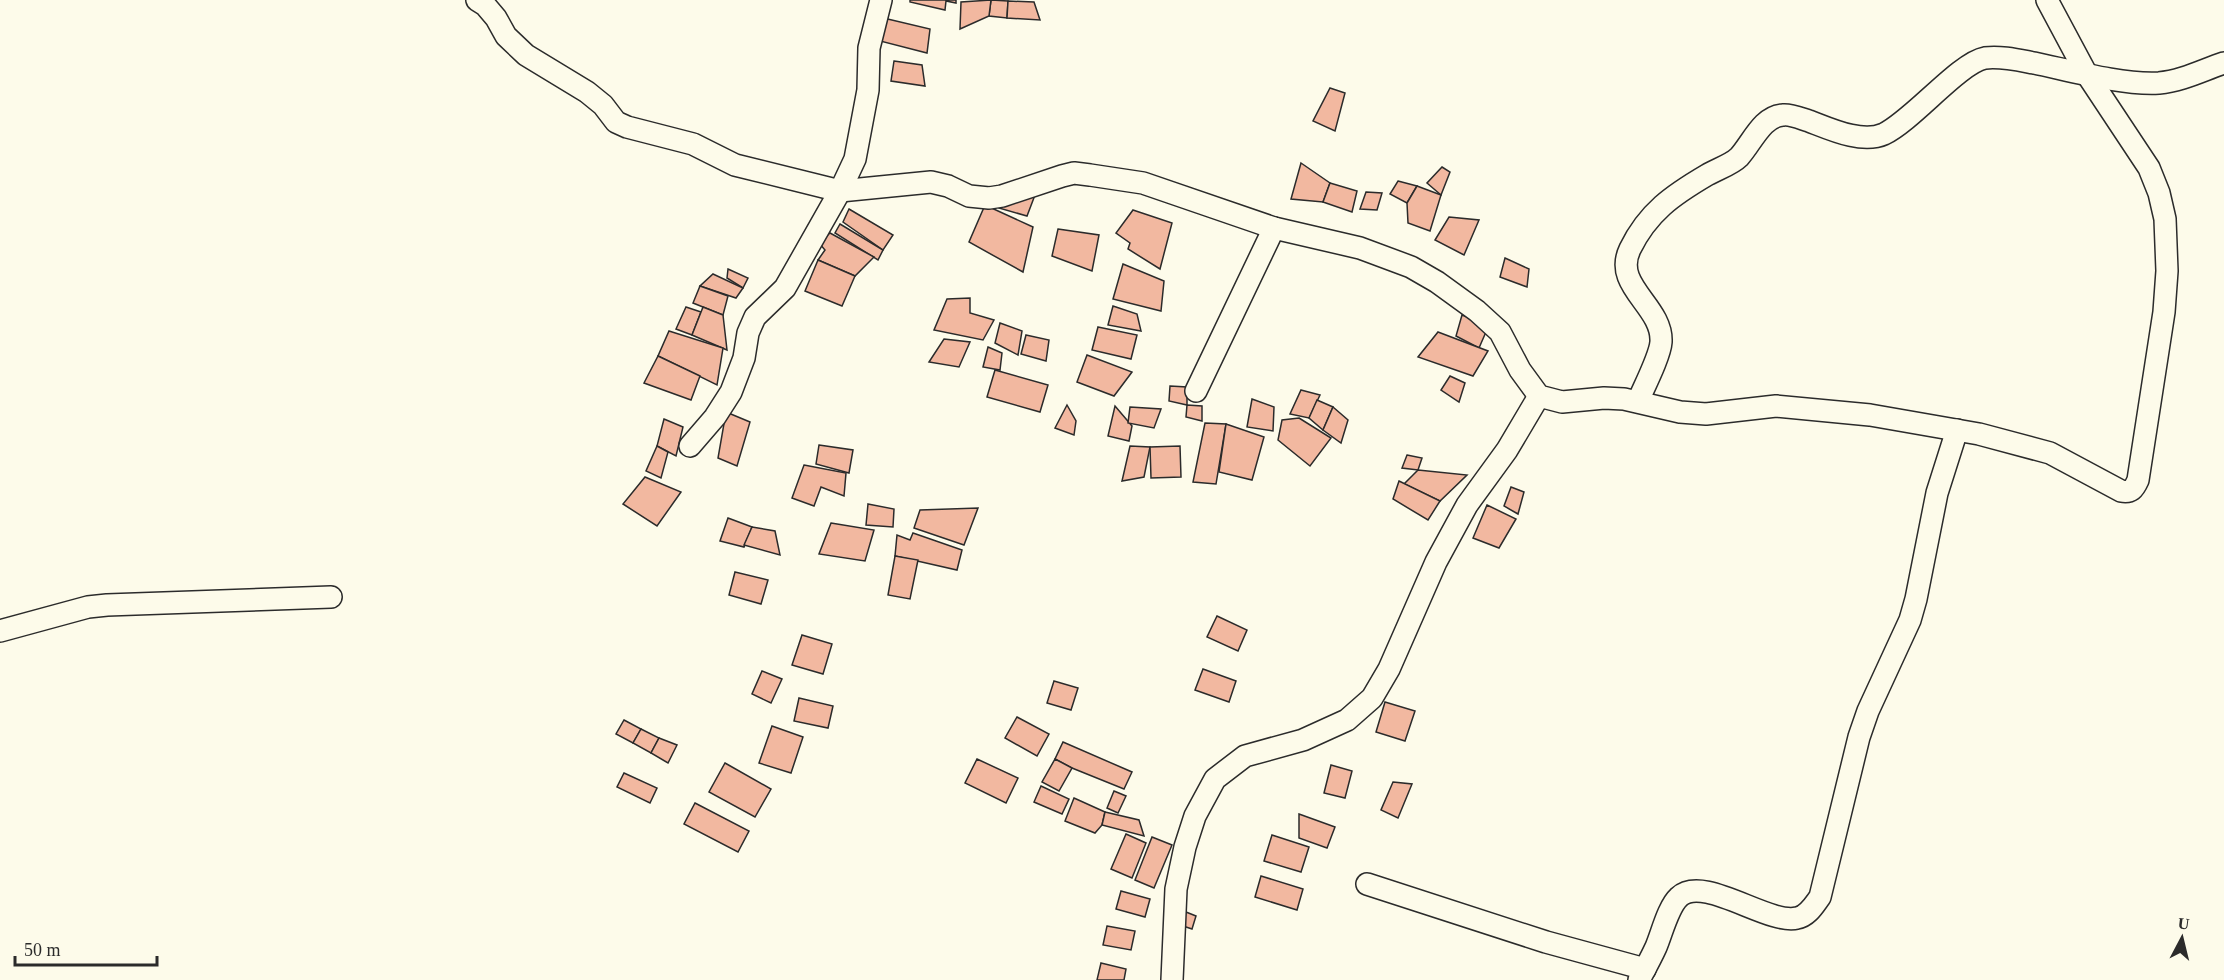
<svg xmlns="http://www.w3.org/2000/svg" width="2224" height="980" viewBox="0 0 2224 980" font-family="'Times New Roman',serif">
  <rect width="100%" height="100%" fill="#fdfbea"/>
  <g fill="#f2b8a0" stroke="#2b2b2b" stroke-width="1.5">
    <polygon points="910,0 956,0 956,3 946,1 945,10 910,2"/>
    <polygon points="991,0 1008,1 1007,18 989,16"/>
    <polygon points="991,0 989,16 960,29 961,2"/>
    <polygon points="1008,1 1034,2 1040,20 1007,18"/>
    <polygon points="875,16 930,29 927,53 880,41"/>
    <polygon points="894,61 922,65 925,86 891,81"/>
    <polygon points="1330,88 1345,93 1335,131 1313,121"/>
    <polygon points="1301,163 1330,183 1323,202 1291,199"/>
    <polygon points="1442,167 1450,172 1441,195 1427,183"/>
    <polygon points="1398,181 1417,186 1407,203 1390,194"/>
    <polygon points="1330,183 1357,191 1352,212 1323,202"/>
    <polygon points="1417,186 1441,195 1430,231 1408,223 1407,203"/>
    <polygon points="1366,192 1382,193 1377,210 1360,209"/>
    <polygon points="1035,195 1027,216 999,208 1002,196"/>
    <polygon points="985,205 1033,227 1023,272 969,242"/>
    <polygon points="849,209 893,235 883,250 843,222"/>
    <polygon points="1133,210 1172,223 1160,269 1128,249 1130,243 1116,233"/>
    <polygon points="1449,217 1479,220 1464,255 1435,240"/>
    <polygon points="840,224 883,250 878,260 835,233"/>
    <polygon points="1058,229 1099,235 1092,271 1052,256"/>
    <polygon points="830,233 874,257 855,276 818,260 825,250 819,243"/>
    <polygon points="1505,258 1529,269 1527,287 1500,277"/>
    <polygon points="818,260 855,276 842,306 805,291"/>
    <polygon points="1123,264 1164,281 1161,311 1113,299"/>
    <polygon points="728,269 748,278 743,288 727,278"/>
    <polygon points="713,274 743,288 736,298 700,286"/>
    <polygon points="700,286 728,296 723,315 693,303"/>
    <polygon points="970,298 970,313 994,320 983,340 934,330 947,299"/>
    <polygon points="1113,306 1137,314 1141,331 1108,325"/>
    <polygon points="686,307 701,312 692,335 676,329"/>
    <polygon points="703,307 723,315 727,350 692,335"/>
    <polygon points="1462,315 1489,325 1479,348 1456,336"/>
    <polygon points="1000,323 1022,331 1018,355 995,343"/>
    <polygon points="1098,327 1137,335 1131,359 1092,350"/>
    <polygon points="669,331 723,348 717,385 658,356"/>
    <polygon points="1438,332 1488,351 1473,376 1418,357"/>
    <polygon points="1026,335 1049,340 1046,361 1021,354"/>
    <polygon points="944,339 970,342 959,367 929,362"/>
    <polygon points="988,347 1002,353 1000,370 983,367"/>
    <polygon points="1087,355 1132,372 1114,396 1077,382"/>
    <polygon points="658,356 700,376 691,400 644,383"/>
    <polygon points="995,370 1048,385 1040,412 987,397"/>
    <polygon points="1450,376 1465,383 1459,402 1441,390"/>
    <polygon points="1170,386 1187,387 1187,405 1169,401"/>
    <polygon points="1301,390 1320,395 1309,418 1290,414"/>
    <polygon points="1252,399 1274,407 1273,431 1247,427"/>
    <polygon points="1317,400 1333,407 1323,430 1309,418"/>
    <polygon points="1067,405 1076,421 1074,435 1055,428"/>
    <polygon points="1187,405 1202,406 1202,421 1186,417"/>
    <polygon points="1115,406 1132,426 1129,441 1108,436"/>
    <polygon points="1130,407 1161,409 1154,428 1128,423"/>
    <polygon points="1333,407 1348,420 1341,443 1323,430"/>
    <polygon points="726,412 750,422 737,466 718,458"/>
    <polygon points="1299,418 1331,438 1310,466 1278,440 1282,420"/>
    <polygon points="664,419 683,427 676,456 657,446"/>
    <polygon points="1205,423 1226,424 1216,484 1193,482"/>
    <polygon points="1226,424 1264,437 1252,480 1219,472"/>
    <polygon points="819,445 853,450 849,473 816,464"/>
    <polygon points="657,446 668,452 661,478 646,471"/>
    <polygon points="1130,446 1150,447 1144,477 1122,481"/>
    <polygon points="1180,446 1181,477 1151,478 1150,447"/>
    <polygon points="1407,455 1422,458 1418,470 1402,468"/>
    <polygon points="804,465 846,473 844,496 821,487 814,506 792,498"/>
    <polygon points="1418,470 1467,475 1440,501 1404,484"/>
    <polygon points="645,477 681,492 657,526 623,504"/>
    <polygon points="1399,481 1440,501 1428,520 1393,499"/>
    <polygon points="1511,487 1524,492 1518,514 1504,506"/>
    <polygon points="868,504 894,509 893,527 866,525"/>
    <polygon points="1487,505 1516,519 1499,548 1473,538"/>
    <polygon points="978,508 964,545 914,528 920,510"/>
    <polygon points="728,518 752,527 744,547 720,541"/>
    <polygon points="831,523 874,530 865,561 819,554"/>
    <polygon points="752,527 775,531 780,555 744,545"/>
    <polygon points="913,533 962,550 957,570 895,556 897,535 910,540"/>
    <polygon points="895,556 918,560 910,599 888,595"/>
    <polygon points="735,572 768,580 761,604 729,595"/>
    <polygon points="1217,616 1247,630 1238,651 1207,637"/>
    <polygon points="802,635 832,644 823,674 792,665"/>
    <polygon points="1203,669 1236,681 1229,702 1195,690"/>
    <polygon points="762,671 782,679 771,703 752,694"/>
    <polygon points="1054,681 1078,688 1071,710 1047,703"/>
    <polygon points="799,698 833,706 828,728 794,721"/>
    <polygon points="1385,702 1415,711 1405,741 1376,732"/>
    <polygon points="1017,717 1049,734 1037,756 1005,738"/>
    <polygon points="624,720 641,729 633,743 616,734"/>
    <polygon points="772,726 803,737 791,773 759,763"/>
    <polygon points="641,729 659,738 651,753 633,743"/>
    <polygon points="659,738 677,745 668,763 651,753"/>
    <polygon points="1063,742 1132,772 1124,789 1072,768 1055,759"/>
    <polygon points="977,759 1018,778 1006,803 965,783"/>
    <polygon points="1055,759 1072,768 1059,791 1042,782"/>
    <polygon points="725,763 771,789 755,817 709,792"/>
    <polygon points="1331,765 1352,771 1345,798 1324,793"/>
    <polygon points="624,773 657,788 650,803 617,787"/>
    <polygon points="1393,782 1412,784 1398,818 1381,810"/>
    <polygon points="1041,786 1069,799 1062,814 1034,802"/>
    <polygon points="1114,791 1126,796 1118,813 1107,808"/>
    <polygon points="1074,798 1105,812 1102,825 1095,833 1065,821"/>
    <polygon points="695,803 749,831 738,852 684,824"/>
    <polygon points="1105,812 1139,820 1144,836 1102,825"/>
    <polygon points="1299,814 1335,827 1327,848 1299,838"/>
    <polygon points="1126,834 1146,843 1132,878 1111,869"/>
    <polygon points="1272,835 1309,847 1301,872 1264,861"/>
    <polygon points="1152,837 1172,845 1154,888 1135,880"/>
    <polygon points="1261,876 1303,889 1297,910 1255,897"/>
    <polygon points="1121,891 1150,899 1145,917 1116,909"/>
    <polygon points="1181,910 1196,916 1192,929 1180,925"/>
    <polygon points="1107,926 1135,931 1131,950 1103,945"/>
    <polygon points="1101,963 1126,969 1124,980 1097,980"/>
  </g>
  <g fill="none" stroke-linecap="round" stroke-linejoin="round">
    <g stroke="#2b2b2b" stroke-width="24">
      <g id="minor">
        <path d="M 477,0 L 485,5 L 496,18 L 506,36 L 526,55 L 587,92 L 603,105 L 616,122 L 627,127 L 693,144 L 735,165 L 840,191 L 931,182 L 948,186 L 969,196 L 989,198 L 1002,196 L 1062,176 L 1074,173 L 1090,175 L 1143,183 L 1274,228 L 1360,248 L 1411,267 L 1437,282 L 1477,311 L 1500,332 L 1520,370 L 1539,396 L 1562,402 L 1604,398 L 1624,399 L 1680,412 L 1706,414 L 1776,406 L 1870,415 L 1979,434 L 2050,453 L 2121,491 C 2131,493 2134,489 2138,480 L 2164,312 L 2167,271 L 2165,219 L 2159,193 L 2149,168 L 2086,73 L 2047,0"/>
        <polyline points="1196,391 1274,228"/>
        <path d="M 1638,401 C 1644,387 1660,356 1661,342 C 1663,306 1612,286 1630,249 C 1648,212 1673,195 1707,175 C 1717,169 1731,165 1739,157 C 1752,143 1762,116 1783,115 C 1791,114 1802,119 1809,121 C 1830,129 1862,144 1884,134 C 1913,120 1959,63 1985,58 C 2001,56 2018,60 2034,63 C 2072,71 2122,85 2159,83 C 2182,81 2203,70 2224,63"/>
        <polyline points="690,446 715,417 731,392 744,358 748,333 755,317 785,288 840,191 855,159 868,90 869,48 881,0"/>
        <polyline points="0,631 88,607 107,605 331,597"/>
        <polyline points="1367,884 1546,942 1645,969"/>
        <polyline points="1172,980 1176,889 1185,847 1195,816 1215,779 1245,756 1303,740 1347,720 1372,698 1389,669 1436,562 1467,505 1507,450 1539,396"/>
        <path d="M 1639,980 C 1645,969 1651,958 1656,947 C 1662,933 1668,907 1679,897 C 1703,874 1768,925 1797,918 C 1808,916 1814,905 1820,897 L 1859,737 L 1868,711 L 1910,620 L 1916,599 L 1937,493 L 1957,430"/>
      </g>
    </g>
    <use href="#minor" stroke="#fdfbea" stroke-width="21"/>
  </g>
  <g transform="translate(2182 938) rotate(7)" stroke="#fdfbea" stroke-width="4.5" paint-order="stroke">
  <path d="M0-4.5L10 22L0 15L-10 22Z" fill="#2b2b2b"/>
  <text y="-9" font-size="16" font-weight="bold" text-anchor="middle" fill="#2b2b2b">U</text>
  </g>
  <path d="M15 956v9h142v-9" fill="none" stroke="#2b2b2b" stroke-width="3"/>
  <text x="24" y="956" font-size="18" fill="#2b2b2b" stroke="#fdfbea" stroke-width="4.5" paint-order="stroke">50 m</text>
</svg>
